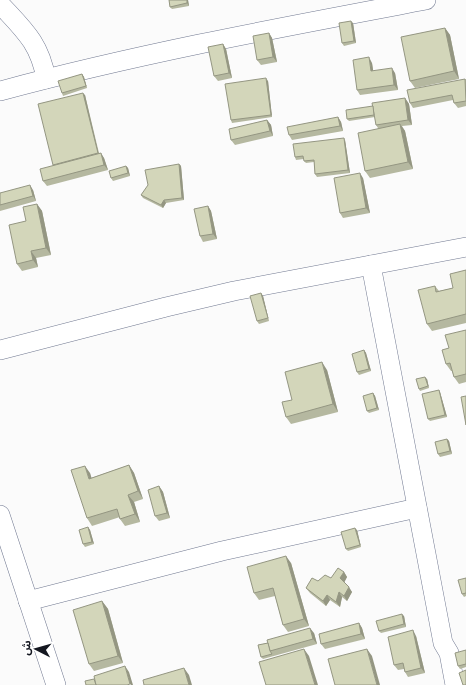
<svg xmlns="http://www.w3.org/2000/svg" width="466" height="685" viewBox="0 0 466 685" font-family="Overpass,'Noto Sans Arabic',sans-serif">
  <rect width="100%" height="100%" fill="#fbfbfb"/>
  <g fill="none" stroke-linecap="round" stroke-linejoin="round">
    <g stroke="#717991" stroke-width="20">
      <g id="street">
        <path d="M 0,4 C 23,29 40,43 46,79"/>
        <path d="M 0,91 C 141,53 283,27 426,0"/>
        <polyline points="371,265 443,643 449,653 455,685"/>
        <polyline points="0,350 166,307 234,291 466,247"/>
        <polyline points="0,515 56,685"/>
        <polyline points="28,601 222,551 417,508"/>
      </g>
    </g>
    <use href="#street" stroke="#fff" stroke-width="19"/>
  </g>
  <g fill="#b5b8a0">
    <polygon points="169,0 188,0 189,6 172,9 170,7"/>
    <polygon points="353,23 356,43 344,46 342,43"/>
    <polygon points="445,28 450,35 459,79 415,88 410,81"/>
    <polygon points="269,33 272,38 277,62 261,65 257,60"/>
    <polygon points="223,44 226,49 232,78 218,81 214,76"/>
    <polygon points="372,63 373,71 395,73 398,90 360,95 357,90"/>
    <polygon points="82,74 84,77 87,88 63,96 62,93"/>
    <polygon points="466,79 466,106 458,108 454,103 453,100 413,108 410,103"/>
    <polygon points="268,81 272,117 232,123 231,120"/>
    <polygon points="85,95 99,153 104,158 108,170 47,186 43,181 53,165"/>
    <polygon points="405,98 409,104 412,125 402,126 405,131 413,169 370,178 365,171 378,128 376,125 375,117 349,121 347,119 373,106"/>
    <polygon points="338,117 341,122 343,131 292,140 289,135"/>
    <polygon points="267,120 271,125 273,136 235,145 231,140"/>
    <polygon points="345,140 350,173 317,177 315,174 314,162 306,163 304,161 304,159 296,160 295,157"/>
    <polygon points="179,164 181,166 184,200 166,203 163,208 143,198 141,195"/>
    <polygon points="126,166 128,168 130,176 113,181 111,178"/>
    <polygon points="363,178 370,213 343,218 340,213"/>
    <polygon points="33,190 36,201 0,211 0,193"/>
    <polygon points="37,204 42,211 51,255 36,258 38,267 22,271 17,264 26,221"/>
    <polygon points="208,206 211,211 217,239 203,242 200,236"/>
    <polygon points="466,270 466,323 432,331 427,324 435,286 439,291 453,288"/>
    <polygon points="261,293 263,296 269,321 259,324 257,321"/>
    <polygon points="466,330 466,382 459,384 454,377 452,371 451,371 446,364 449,348"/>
    <polygon points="364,350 366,353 371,371 359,375 357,372"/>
    <polygon points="327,370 338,412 291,424 286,417 292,400"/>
    <polygon points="427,379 429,388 420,391 419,389"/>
    <polygon points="439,390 440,392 447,417 430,421 428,419"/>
    <polygon points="373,393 375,396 379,410 369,413 367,411"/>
    <polygon points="447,439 449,441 452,454 440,457 438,454"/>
    <polygon points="129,465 134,473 143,499 134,502 140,522 125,526 120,519 120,517 92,526 87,518 90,473 91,478"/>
    <polygon points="159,486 163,492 170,518 159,521 155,516"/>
    <polygon points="88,527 90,530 94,544 85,547 83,544"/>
    <polygon points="357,530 361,547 348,551 346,549"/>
    <polygon points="291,563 309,626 288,632 283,625 275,596 259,600 254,593"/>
    <polygon points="344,572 347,577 344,582 352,592 347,601 342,597 340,607 330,600 326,606 310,593 306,588 318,581 331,578"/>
    <polygon points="466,578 466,596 464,597 462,594"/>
    <polygon points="102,601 108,609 123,663 94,671 89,664"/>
    <polygon points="404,616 406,627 381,633 379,631"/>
    <polygon points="359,623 362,628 365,639 325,649 321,644"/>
    <polygon points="314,633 317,644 263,659 261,657 258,645"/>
    <polygon points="416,636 425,673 408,677 405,672 404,669 398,670 394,665"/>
    <polygon points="466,650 466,667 460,669 458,666"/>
  </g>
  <g fill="#949682">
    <polygon points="187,0 188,0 189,6 187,3"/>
    <polygon points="351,21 353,23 356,43 354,41"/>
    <polygon points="445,28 450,35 459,79 454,71"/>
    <polygon points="269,33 272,38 277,62 273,57"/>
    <polygon points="223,44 226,49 232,78 229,73"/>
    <polygon points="369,57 372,63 374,76 371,71"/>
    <polygon points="392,68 395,73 398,90 394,85"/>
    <polygon points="82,74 84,77 87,88 86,86"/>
    <polygon points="266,78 268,81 272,117 271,115"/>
    <polygon points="83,93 85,95 99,156 98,154"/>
    <polygon points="405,98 409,104 412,125 408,120"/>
    <polygon points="338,117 341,122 343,131 340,126"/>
    <polygon points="267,120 271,125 273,136 270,131"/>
    <polygon points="400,124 405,131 413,169 408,162"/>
    <polygon points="344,138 345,140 350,173 348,170"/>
    <polygon points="101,153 104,158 108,170 104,165"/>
    <polygon points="179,164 181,166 184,200 182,198"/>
    <polygon points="126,166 128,168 130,176 128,173"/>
    <polygon points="360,173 363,178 370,213 366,208"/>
    <polygon points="30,185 33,190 36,201 33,196"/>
    <polygon points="164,200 166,203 163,208 161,205"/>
    <polygon points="37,204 42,211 51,255 46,248"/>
    <polygon points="208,206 211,211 217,239 213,234"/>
    <polygon points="31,251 36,258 38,267 33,260"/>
    <polygon points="261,293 263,296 269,321 268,318"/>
    <polygon points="364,350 366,353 371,371 369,369"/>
    <polygon points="322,362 327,370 338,412 333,404"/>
    <polygon points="425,377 427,379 429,388 428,386"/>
    <polygon points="439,390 440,392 447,417 445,415"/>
    <polygon points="373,393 375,396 379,410 377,408"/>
    <polygon points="447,439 449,441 452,454 450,451"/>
    <polygon points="129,465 134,473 143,499 138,491"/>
    <polygon points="85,466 90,473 94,486 89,479"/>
    <polygon points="159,486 163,492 170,518 167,513"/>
    <polygon points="128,495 134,502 140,522 135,514"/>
    <polygon points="88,527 90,530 94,544 92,542"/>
    <polygon points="355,528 357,530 361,547 360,545"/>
    <polygon points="286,556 291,563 309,626 304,619"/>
    <polygon points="344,572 347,577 344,583 340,578"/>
    <polygon points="349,587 352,592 347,601 344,596"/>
    <polygon points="339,592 342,597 340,607 336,602"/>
    <polygon points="327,595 330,600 326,606 323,601"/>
    <polygon points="102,601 108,609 123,663 118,656"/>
    <polygon points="402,614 404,616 406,627 404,624"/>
    <polygon points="359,623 362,628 365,639 361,634"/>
    <polygon points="310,628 314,633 317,644 313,639"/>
    <polygon points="413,630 416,636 425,673 421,668"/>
    <polygon points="304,649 309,656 318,685 315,685"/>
    <polygon points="367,649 372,656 380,685 377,685"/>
    <polygon points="125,666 129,672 133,685 131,685 130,684"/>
    <polygon points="184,668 189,675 192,685 189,685"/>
  </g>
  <g fill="#d3d6ba" stroke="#949682">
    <polygon points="169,0 187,0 187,3 170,7"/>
    <polygon points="351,21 354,41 342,43 339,23"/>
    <polygon points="445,28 454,71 410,81 401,37"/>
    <polygon points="269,33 273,57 257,60 253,36"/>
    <polygon points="223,44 229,73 214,76 208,47"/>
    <polygon points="369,57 371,71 392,68 394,85 357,90 353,60"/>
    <polygon points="82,74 86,86 62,93 58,81"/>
    <polygon points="266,78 271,115 231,120 225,84"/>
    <polygon points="465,79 466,101 454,103 452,95 410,103 407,90"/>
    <polygon points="83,93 98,153 53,165 38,104"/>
    <polygon points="405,98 408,120 376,125 372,103"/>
    <polygon points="373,106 374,115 347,119 346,110"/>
    <polygon points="338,117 340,126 289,135 287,127"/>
    <polygon points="267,120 270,131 231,140 229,129"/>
    <polygon points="400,124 408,162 365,171 358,133"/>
    <polygon points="344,138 348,170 315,174 314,160 304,161 303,156 295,157 293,144"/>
    <polygon points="101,153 104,165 43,181 40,169"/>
    <polygon points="179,164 182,198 164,200 161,205 141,195 148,185 145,170"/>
    <polygon points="126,166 128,173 111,178 109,171"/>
    <polygon points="360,173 366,208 340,213 334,178"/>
    <polygon points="30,185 33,196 0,205 0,193"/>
    <polygon points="37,204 46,248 31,251 33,260 17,264 9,225 26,221 23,207"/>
    <polygon points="208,206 213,234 200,236 194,209"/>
    <polygon points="466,270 466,314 427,324 418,290 435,286 436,292 453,288 450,274"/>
    <polygon points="261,293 268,318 257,321 250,296"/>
    <polygon points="466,330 466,374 454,377 450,363 446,364 442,350 449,348 445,335"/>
    <polygon points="364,350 369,369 357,372 352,354"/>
    <polygon points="322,362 333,404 286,417 282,402 292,400 285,372"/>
    <polygon points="425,377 428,386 419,389 416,379"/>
    <polygon points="439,390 445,415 428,419 422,394"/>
    <polygon points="373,393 377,408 367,411 363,396"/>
    <polygon points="466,396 466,425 461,397"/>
    <polygon points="447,439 450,451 438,454 435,442"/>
    <polygon points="129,465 138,491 128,495 135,514 120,519 117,509 87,518 71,470 85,466 89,479"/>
    <polygon points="159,486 167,513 155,516 148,490"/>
    <polygon points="88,527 92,542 83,544 79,530"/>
    <polygon points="355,528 360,545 346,549 341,532"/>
    <polygon points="286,556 304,619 283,625 273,588 254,593 247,567"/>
    <polygon points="338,568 344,572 340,578 349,587 344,596 339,592 336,602 327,595 323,601 306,588 312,578 318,581 325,575 331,578"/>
    <polygon points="466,578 466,593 462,594 458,580"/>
    <polygon points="102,601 118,656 89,664 73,610"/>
    <polygon points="402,614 404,624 379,631 376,621"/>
    <polygon points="359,623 361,634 321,644 319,634"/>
    <polygon points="310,628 313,639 270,651 267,640"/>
    <polygon points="413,630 421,668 405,672 403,663 394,665 388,637"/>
    <polygon points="268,643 270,651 272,654 261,657 258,645"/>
    <polygon points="304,649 315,685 266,685 259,662"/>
    <polygon points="367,649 377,685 335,685 328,659"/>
    <polygon points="466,650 466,664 458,666 455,653"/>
    <polygon points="125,666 130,684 127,685 96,685 94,676"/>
    <polygon points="184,668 189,685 144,685 143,680"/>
    <polygon points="466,670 466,685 463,685 459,673"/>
    <polygon points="94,679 96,685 86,685 85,681"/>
  </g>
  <g transform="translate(36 649) rotate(276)" stroke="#ffffff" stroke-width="3" paint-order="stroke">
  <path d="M0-3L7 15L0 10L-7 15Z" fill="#141720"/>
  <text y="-6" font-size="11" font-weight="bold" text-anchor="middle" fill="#141720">ش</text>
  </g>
</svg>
